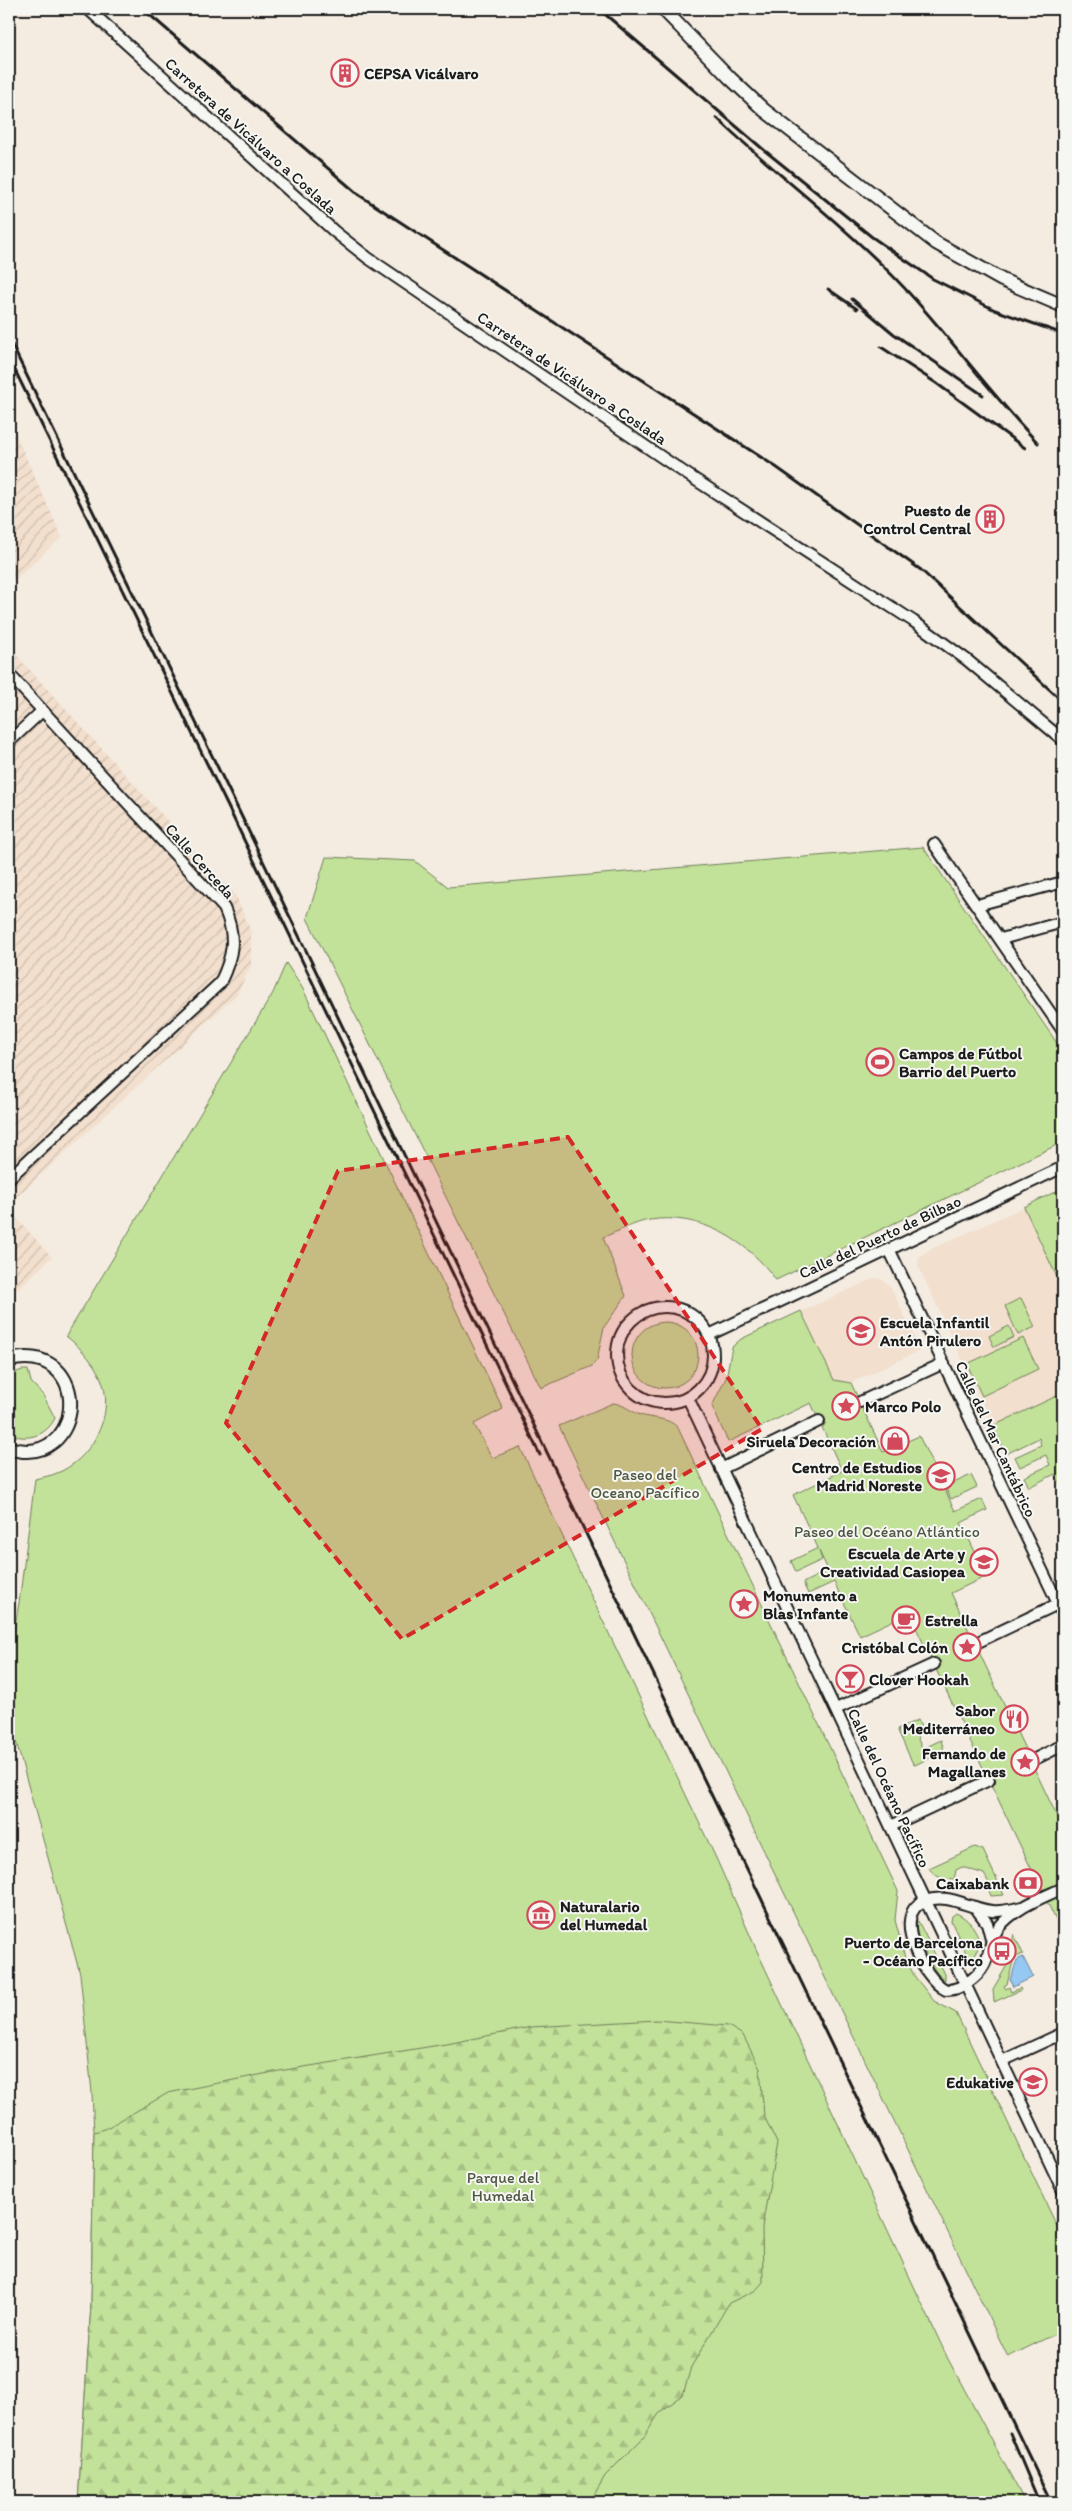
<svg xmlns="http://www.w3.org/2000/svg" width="1072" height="2511" viewBox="0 0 1072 2511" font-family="Itim,sans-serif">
  <defs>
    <pattern id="industrial-furrows" width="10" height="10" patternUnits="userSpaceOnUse" patternTransform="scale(1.25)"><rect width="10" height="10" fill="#f2dfcd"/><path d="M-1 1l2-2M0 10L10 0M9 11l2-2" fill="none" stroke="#cfbfaf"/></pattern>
    <pattern id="forest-firs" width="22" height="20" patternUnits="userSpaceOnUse" patternTransform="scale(1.25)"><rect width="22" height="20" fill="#c2e199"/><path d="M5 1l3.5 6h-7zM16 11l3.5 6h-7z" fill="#a6c083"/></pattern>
  </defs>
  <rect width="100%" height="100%" fill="#f4ece1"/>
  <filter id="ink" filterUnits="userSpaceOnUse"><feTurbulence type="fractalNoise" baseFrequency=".02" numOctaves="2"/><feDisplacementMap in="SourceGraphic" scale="10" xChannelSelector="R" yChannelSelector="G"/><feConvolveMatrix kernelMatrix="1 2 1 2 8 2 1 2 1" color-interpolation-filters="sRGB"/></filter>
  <g filter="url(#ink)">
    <g fill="#f2dfcd">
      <polygon points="1024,1207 1063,1290 1063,1393 993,1426 918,1265 919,1259 927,1251"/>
      <polygon points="875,1278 881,1279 890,1286 921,1350 851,1383 834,1381 802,1311"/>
    </g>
    <g fill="url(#industrial-furrows)">
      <polygon points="9,420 62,537 9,585"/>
      <polygon points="9,647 236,896 251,932 251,966 237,994 9,1204"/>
      <polygon points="9,1210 52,1257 9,1297"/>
    </g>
    <g fill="#c2e199" stroke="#6f7e5a">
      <path d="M 923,847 L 1063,1052 L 1063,1142 L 776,1280 C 748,1241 700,1212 650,1220 C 635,1222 618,1232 603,1237 L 626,1296 L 604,1327 L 597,1360 L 592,1366 L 541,1388 L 307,918 L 326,857 L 415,861 L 448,887 Z"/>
      <path d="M 286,963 L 303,989 L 503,1409 L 474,1424 L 492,1458 L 520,1447 L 716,1858 L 757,1951 L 948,2359 L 1025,2502 L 78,2502 L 91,2305 L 94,2132 L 92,2093 L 80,1974 L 9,1716 L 9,1659 L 19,1603 L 35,1479 C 42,1477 51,1476 57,1473 C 89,1461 114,1418 103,1384 C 98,1366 81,1348 66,1336 L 273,993 Z"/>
      <polygon points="1063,1188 1063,1290 1024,1207"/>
      <polygon points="1021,1298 1035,1327 1018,1335 1005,1306"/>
      <polygon points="801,1311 834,1380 851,1383 883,1452 919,1436 955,1511 982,1499 987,1510 961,1523 987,1576 951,1593 1063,1829 1063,1935 909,1613 860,1636 834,1582 808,1594 803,1583 828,1570 819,1551 822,1560 796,1572 791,1561 818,1548 793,1495 842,1471 811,1403 728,1442 712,1406 726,1378 732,1347 741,1339"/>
      <circle cx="665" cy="1355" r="33"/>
      <polygon points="1009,1326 1014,1337 994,1347 989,1336"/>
      <polygon points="1023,1338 1038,1369 982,1396 967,1364"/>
      <path d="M 22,1370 L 28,1370 L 31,1382 L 43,1395 L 55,1418 C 46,1437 26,1441 9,1434 L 9,1375 Z"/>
      <polygon points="1063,1393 1063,1484 1061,1485 1055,1474 1029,1487 1024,1477 1050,1465 1046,1455 1020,1467 1015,1457 1041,1445 1039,1438 1006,1454 993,1426"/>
      <path d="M 613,1403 C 623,1404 629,1410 638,1414 C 652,1420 668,1416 678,1428 L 898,1891 L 895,1920 L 905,1958 L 915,1977 L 934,2001 L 956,2013 L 1063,2239 L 1063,2330 L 1008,2357 L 559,1426 Z"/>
      <polygon points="971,1475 977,1487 951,1499 945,1487"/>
      <polygon points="918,1720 922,1730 916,1734 922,1749 941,1740 944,1751 915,1765 913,1764 898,1731 899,1728"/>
      <path d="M 975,1847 L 983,1850 L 1004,1895 L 991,1896 L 988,1888 L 990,1885 L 984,1874 L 962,1867 L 956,1870 L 954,1880 C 943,1879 936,1878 929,1868 Z"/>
      <path d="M 956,1913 C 972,1920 986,1940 974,1956 L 967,1955 L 951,1921 L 952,1916 Z"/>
      <path d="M 918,1921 L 945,1974 L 945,1980 L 941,1978 C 933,1969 910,1931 918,1921 Z"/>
      <polygon points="1014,1934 1023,1954 1014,1958 1007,1984 1004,1986 1006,1989 1009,1987 1011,1992 1020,1988 1021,1990 994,2002 993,1989 1006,1967"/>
    </g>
    <polygon fill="url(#forest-firs)" stroke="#6f7e5a" points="657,2020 728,2026 743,2035 760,2069 764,2116 777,2143 762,2227 763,2282 756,2290 729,2303 691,2367 683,2395 660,2412 644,2437 605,2476 590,2502 78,2502 91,2305 94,2132 105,2129 168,2093 279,2071 452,2043 531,2027"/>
    <polygon fill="#96c8f2" stroke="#65839c" points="1023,1957 1033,1977 1013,1987 1010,1980 1017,1960"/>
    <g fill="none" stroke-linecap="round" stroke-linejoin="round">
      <g stroke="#1c1c1c" stroke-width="14">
        <g id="minor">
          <polyline points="88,9 335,232 368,258 685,473 913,621 967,660 1063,740"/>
          <path d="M 9,674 L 224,908 C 237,937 233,956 220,983 L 9,1178"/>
          <polyline points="9,742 42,711"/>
          <polyline points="934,844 1063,1031"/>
          <polyline points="977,905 1063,882"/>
          <polyline points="1001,939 1063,922"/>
          <polyline points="889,1249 1063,1614"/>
          <circle cx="665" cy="1355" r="48"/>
          <polyline points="709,1335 1063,1167"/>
          <polyline points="688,1398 1063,2191"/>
          <polyline points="860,1402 944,1363"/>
          <polyline points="721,1469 819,1421"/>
          <polyline points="976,1643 1062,1602"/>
          <polyline points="836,1709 934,1664"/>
          <polyline points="1031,1761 1063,1745"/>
          <polyline points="891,1826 989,1780"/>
          <polyline points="975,1907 987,1923 992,1942"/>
          <path d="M 1023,1907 C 1013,1909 1003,1912 992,1911 C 969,1909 949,1892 925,1901 C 890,1913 923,1979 946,1990 C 954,1990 962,1987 968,1982 C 995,1964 984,1945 1000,1926 C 1016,1907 1042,1898 1063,1888"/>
          <polyline points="1002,2061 1063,2033"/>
        </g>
      </g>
      <g stroke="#1c1c1c" stroke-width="16">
        <g id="major">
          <polyline points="663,9 730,78 764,110 936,243 1002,280 1063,306"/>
          <path d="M 9,1360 C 95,1341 86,1472 9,1448"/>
        </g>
      </g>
      <use href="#minor" stroke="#f6f6f2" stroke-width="10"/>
      <use href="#major" stroke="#f6f6f2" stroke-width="12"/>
      <g stroke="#1c1c1c" stroke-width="3">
        <polyline points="143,9 359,195 776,467 921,570 1063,702"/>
        <polyline points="599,9 764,150 872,237 933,279 995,310 1063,334"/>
        <path d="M 717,118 C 771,170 831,214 884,267 C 939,321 984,387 1038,443"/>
        <polyline points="828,289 857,309"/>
        <polyline points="852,299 894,334 983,395"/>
        <polyline points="9,339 239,811 1051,2502"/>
        <polyline points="881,347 936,383 1025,448"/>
        <polyline points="9,358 232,815 540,1455"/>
        <polyline points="1010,2433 1039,2502"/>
      </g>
    </g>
  </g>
  <path fill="#d62828" fill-opacity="0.2" stroke="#d62828" stroke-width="4" stroke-dasharray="10 6" stroke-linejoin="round" d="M 568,1137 L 762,1429 L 402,1639 L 226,1423 L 338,1171 Z"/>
  <defs>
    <g id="building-ring" transform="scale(1.4375)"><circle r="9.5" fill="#f6f6f2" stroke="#d1495b" stroke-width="1.5"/><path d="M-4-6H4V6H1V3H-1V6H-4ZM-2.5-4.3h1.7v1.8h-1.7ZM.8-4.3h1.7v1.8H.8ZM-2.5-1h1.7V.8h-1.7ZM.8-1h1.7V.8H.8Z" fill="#d1495b"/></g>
    <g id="stadium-ring" transform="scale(1.4375)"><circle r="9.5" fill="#f6f6f2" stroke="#d1495b" stroke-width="1.5"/><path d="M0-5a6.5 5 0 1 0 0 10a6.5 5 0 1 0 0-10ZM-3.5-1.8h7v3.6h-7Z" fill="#d1495b"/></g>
    <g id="school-ring" transform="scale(1.4375)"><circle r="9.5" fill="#f6f6f2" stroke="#d1495b" stroke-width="1.5"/><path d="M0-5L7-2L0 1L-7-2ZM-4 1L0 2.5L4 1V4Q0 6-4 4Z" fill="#d1495b"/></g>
    <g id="sight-ring" transform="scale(1.4375)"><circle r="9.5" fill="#f6f6f2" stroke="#d1495b" stroke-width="1.5"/><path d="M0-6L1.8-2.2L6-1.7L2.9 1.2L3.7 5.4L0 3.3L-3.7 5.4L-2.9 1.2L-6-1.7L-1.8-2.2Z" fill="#d1495b"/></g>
    <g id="shop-ring" transform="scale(1.4375)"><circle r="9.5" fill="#f6f6f2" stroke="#d1495b" stroke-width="1.5"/><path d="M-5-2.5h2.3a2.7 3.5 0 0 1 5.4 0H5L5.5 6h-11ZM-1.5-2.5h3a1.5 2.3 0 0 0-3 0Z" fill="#d1495b"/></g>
    <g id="cafe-ring" transform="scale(1.4375)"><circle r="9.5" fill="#f6f6f2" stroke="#d1495b" stroke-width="1.5"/><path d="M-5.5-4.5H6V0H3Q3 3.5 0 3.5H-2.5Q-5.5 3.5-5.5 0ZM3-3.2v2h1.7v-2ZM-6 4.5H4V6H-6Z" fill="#d1495b"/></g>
    <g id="bar-ring" transform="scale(1.4375)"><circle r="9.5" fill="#f6f6f2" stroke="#d1495b" stroke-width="1.5"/><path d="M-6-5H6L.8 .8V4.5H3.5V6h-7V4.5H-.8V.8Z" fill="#d1495b"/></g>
    <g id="restaurant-ring" transform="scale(1.4375)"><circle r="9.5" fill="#f6f6f2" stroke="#d1495b" stroke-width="1.5"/><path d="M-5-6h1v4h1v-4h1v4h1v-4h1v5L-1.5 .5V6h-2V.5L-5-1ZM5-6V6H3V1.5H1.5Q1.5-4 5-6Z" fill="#d1495b"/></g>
    <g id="bank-ring" transform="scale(1.4375)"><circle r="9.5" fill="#f6f6f2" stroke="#d1495b" stroke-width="1.5"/><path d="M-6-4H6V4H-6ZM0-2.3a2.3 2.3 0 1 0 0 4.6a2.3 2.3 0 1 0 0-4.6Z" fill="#d1495b"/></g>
    <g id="museum-ring" transform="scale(1.4375)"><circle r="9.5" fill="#f6f6f2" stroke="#d1495b" stroke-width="1.5"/><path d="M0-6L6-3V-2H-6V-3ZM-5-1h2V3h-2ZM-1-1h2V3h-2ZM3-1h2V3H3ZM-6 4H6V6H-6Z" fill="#d1495b"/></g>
    <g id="bus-ring" transform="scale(1.4375)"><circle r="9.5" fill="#f6f6f2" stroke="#d1495b" stroke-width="1.5"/><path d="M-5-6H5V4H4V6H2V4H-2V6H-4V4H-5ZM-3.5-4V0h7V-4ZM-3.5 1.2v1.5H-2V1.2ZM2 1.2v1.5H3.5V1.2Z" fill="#d1495b"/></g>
  </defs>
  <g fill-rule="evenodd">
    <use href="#building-ring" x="345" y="73"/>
    <use href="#building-ring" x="990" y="519"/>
    <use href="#stadium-ring" x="880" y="1062"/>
    <use href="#school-ring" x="861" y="1331"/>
    <use href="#sight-ring" x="846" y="1406"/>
    <use href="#shop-ring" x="895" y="1441"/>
    <use href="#school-ring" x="941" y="1476"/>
    <use href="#school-ring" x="984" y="1562"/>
    <use href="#sight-ring" x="744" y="1604"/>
    <use href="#cafe-ring" x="906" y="1620"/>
    <use href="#sight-ring" x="967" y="1647"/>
    <use href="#bar-ring" x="850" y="1679"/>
    <use href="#restaurant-ring" x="1014" y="1719"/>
    <use href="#sight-ring" x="1025" y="1762"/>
    <use href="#bank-ring" x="1028" y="1883"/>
    <use href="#museum-ring" x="541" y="1915"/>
    <use href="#bus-ring" x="1002" y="1951"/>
    <use href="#school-ring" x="1033" y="2082"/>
  </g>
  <g text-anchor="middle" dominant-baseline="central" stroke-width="4" stroke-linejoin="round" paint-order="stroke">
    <g font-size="16" font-weight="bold" fill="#1c1c1c" stroke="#f6f6f2" text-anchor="end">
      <text x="364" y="73" text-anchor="start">CEPSA Vicálvaro</text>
      <text x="971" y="510">Puesto de<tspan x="971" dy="18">Control Central</tspan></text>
      <text x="899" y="1053" text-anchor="start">Campos de Fútbol<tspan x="899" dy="18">Barrio del Puerto</tspan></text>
      <text x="880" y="1322" text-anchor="start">Escuela Infantil<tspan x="880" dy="18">Antón Pirulero</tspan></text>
      <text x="865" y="1406" text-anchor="start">Marco Polo</text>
      <text x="876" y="1441">Siruela Decoración</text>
      <text x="922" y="1467">Centro de Estudios<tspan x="922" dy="18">Madrid Noreste</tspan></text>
      <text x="965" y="1553">Escuela de Arte y<tspan x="965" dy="18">Creatividad Casiopea</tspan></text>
      <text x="763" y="1595" text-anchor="start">Monumento a<tspan x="763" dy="18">Blas Infante</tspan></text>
      <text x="925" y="1620" text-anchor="start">Estrella</text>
      <text x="948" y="1647">Cristóbal Colón</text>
      <text x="869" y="1679" text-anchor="start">Clover Hookah</text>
      <text x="995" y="1710">Sabor<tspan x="995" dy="18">Mediterráneo</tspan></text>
      <text x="1006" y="1753">Fernando de<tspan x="1006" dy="18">Magallanes</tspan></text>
      <text x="1009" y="1883">Caixabank</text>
      <text x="560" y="1906" text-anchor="start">Naturalario<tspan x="560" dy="18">del Humedal</tspan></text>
      <text x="983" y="1942">Puerto de Barcelona<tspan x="983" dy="18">- Océano Pacífico</tspan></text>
      <text x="1014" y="2082">Edukative</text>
    </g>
    <g font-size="16" fill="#1c1c1c" stroke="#f6f6f2">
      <text transform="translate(251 136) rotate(42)">Carretera de Vicálvaro a Coslada</text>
      <text transform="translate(572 378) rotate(34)">Carretera de Vicálvaro a Coslada</text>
      <text transform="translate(200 861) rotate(48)">Calle Cerceda</text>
      <text transform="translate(880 1237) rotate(-25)">Calle del Puerto de Bilbao</text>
      <text transform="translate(996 1439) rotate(65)">Calle del Mar Cantábrico</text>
      <text transform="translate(889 1788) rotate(65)">Calle del Océano Pacífico</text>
    </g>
    <g font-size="16" fill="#4e5742" stroke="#f6f6f2">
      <text x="645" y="1474">Paseo del<tspan x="645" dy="18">Oceano Pacífico</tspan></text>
      <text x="887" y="1531">Paseo del Océano Atlántico</text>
      <text x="503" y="2177">Parque del<tspan x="503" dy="18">Humedal</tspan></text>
    </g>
  </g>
  <rect width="1072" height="2511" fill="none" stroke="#f6f6f2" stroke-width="30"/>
  <rect x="15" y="15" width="1042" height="2481" fill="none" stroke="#1c1c1c" stroke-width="2" filter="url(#ink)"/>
</svg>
